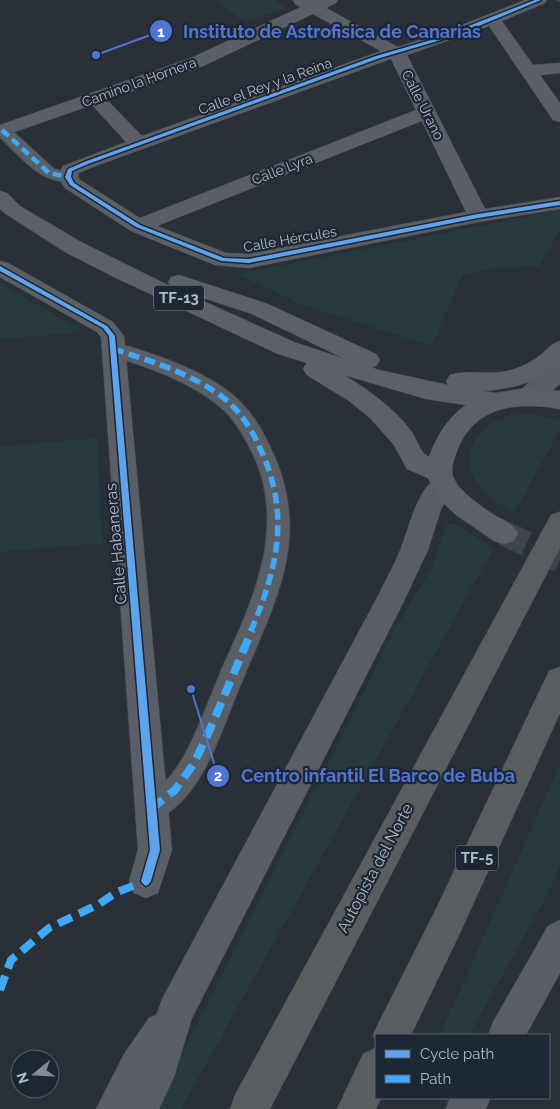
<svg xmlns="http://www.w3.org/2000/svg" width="560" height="1109" viewBox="0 0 560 1109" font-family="Raleway,sans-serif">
  <rect width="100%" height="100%" fill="#2a3038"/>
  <g fill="#273a3e">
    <polygon points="216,0 274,0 286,8 246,22"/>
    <polygon points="560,210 560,230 539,266 488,269 463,275 431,346 303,305 237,274"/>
    <polygon points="0,283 84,332 0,339"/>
    <path d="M 533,414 L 560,420 L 560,430 L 514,513 C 501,505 486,497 478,485 C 457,454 477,424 510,416 C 517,414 526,415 533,414 Z"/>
    <polygon points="97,438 102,543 0,552 0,446"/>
    <polygon points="447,524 456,524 494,548 181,1109 154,1109 396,627 432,567"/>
    <polygon points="560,764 560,866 542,905 469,1035 440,1035"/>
  </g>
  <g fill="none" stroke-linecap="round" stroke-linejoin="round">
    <polygon fill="#384963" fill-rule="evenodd" points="556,0 560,0 560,2 557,1"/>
    <polyline stroke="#3f454e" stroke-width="25" stroke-dasharray="25 12" stroke-linecap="butt" points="504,533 560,560"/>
    <g stroke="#484c53" stroke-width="2">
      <g id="pedestrian">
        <path d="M 0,126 L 8,127 L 54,169 L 74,174 L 76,177 L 74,180 C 44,188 19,155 0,137 Z"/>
        <path d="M 113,342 C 151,353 192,366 225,389 C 246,404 258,422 269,445 C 311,528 281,590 247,669 C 235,696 226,723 214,750 C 200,780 183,809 151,822 L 142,818 L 138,809 C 143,796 154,792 164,783 C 172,775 179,765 184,756 C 201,726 211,693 225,662 C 256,595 287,523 252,452 C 241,430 231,413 210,399 C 179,377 142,365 106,354 L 103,349 L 106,344 Z"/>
      </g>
    </g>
    <g stroke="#484c53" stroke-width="1">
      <g id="minor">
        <path d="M 293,0 L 338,0 L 336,3 L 326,8 L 398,47 L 454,28 L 525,0 L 547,0 L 545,3 L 502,21 L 533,65 L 560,63 L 560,73 L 540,75 L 560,103 L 560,122 L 553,120 L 489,26 L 407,55 L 485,209 L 560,197 L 560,209 L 478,222 L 249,268 L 215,265 L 131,231 L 65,188 L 58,177 L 63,166 L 126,142 L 92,105 L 0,137 L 0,125 L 191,58 L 301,7 L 295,4 ZM 313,14 L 381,51 L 142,136 L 107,100 L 203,66 ZM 391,59 L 416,110 L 140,218 L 80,180 L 78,177 L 79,173 L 93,167 ZM 422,121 L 466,212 L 249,254 L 226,253 L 157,226 Z"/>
        <polygon points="0,261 8,263 113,322 124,336 172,850 158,893 146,898 134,893 129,881 138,850 101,337 97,332 0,277"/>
      </g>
    </g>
    <g stroke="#484c53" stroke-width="1">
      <g id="tertiary">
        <path d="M 560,364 L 560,384 C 547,394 537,407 520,402 L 517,396 C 525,383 545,368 560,364 Z"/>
        <polygon points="162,1012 175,1018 181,1031 175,1044 150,1080 136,1109 96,1109 124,1054 149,1018"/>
      </g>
    </g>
    <g stroke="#484c53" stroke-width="1">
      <g id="secondary">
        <path d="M 444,474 L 453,477 L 457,484 L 441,509 L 428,550 L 401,607 L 192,1018 L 174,1077 L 159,1109 L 119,1109 L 138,1069 L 162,999 L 379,594 C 386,579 395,564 401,548 C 410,526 418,482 444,474 Z"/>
        <polygon points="560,920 560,973 526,1035 488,1035 493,1022 548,926"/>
        <polygon points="450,1098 490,1098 486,1109 446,1109"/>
      </g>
    </g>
    <g stroke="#484c55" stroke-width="1">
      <path id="primary" d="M 0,191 L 7,193 L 20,206 L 81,242 L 170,286 L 168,282 L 171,277 L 179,275 L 268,304 L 376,354 L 380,360 L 376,366 L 371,367 L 379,370 L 448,385 L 446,381 L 450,375 C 469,369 491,376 511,370 C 522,367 533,361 542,354 C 548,348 551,344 560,341 L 560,364 C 539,382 511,389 484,391 L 495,393 L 527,388 L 560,391 L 560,409 C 516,401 472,406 456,454 C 452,464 450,474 456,483 C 466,496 481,506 494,515 C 504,520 512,523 518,533 L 514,541 L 504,544 L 494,541 L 456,515 L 438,498 L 428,478 L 407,469 L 394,445 L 370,418 L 349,401 L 307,375 L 303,369 L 307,363 L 278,354 L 114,277 L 65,252 L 6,214 L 0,209 ZM 179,290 L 252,314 L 345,359 L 294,342 ZM 344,375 L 426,399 L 466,405 C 448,417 436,437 429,457 C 420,453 417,440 412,432 C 394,408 370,391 344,375 Z"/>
    </g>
    <g stroke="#474c53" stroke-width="1">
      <g id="motorway">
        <polygon points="560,512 560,548 270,1109 230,1109 235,1095 551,515"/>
        <polygon points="560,667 560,713 460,933 411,1035 376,1035 376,1042 373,1035 379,1022 436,909 549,671"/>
        <polygon points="376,1048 376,1098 381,1098 376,1109 337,1109 363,1054"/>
      </g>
    </g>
    <use href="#pedestrian" fill="#5a5e66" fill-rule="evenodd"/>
    <use href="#minor" fill="#5a5e66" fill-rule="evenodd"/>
    <use href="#tertiary" fill="#5a5e66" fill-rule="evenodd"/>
    <use href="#secondary" fill="#595d64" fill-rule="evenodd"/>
    <use href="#primary" fill="#5c6168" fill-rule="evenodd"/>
    <use href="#motorway" fill="#5a5d60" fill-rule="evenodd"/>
    <polyline stroke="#3fa9f5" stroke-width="4.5" stroke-dasharray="9 4.5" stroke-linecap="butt" points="2,130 49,173 68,177"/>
    <path stroke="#3fa9f5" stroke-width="5.5" stroke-dasharray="11 5.5" stroke-linecap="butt" d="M 113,349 C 149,360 186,372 217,393 C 237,407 249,424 259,446 C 291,512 278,567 251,631"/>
    <g stroke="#3fa9f5" stroke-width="8" stroke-dasharray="15 8" stroke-linecap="butt">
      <polyline points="151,809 175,790 193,765 208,734 252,630"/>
      <polyline points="0,990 11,960 49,928 99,904 117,892 146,881"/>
    </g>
    <g stroke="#1d2633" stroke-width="3">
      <g id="cycleway">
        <polygon points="535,0 541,0 481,25 441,40 380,58 88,164 72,171 71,177 74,183 140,225 224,258 249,259 478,214 560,201 560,205 478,218 249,263 221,261 136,227 70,185 65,177 68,169 84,162 376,56 438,38"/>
        <polygon points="0,266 107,326 115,336 160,850 151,881 149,884 146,886 143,884 141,881 150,850 109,336 103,328 0,271"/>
      </g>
    </g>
    <use href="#cycleway" fill="#60a3ed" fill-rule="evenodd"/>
  </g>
  <g text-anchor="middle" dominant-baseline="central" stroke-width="4.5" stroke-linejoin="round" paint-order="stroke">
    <g font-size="14" fill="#b4bcc9" stroke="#1d2633">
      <text transform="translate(139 82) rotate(-20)">Camino la Hornera</text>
      <text transform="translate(265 86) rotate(-20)">Calle el Rey y la Reina</text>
      <text transform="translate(423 105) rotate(63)">Calle Urano</text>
      <text transform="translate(282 169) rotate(-21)">Calle Lyra</text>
      <text transform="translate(290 239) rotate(-10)">Calle Hércules</text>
    </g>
    <g fill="#1d2633" stroke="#878f9c" stroke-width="1">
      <rect x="154" y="285.5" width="50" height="25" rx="4"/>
      <rect x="456" y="845.5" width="42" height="25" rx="4"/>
    </g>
    <g font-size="15" font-weight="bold" fill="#b4bcc9">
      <text x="179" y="298">TF-13</text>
      <text x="477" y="858">TF-5</text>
    </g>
    <g font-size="16" fill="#b4bcc9" stroke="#1d2633">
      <text transform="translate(116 544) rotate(-95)">Calle Habaneras</text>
      <text transform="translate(375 868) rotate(-62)">Autopista del Norte</text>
    </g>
  </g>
  <path fill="none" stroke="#5274d3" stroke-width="2" d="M96 55L161 31M191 689L218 776"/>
  <g fill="#5274d3" stroke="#1d2633" stroke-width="2">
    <circle cx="96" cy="55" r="5"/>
    <circle cx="191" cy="689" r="5"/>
    <circle cx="161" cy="31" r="12"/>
    <circle cx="218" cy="776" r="12"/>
  </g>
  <g font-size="15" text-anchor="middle" font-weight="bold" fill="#fff">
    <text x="161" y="37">1</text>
    <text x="218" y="781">2</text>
  </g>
  <g font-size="18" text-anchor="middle" font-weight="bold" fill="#5274d3" stroke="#1d2633" stroke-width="4.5" stroke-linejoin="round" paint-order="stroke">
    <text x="332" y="38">Instituto de Astrofisica de Canarias</text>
    <text x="378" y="782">Centro infantil El Barco de Buba</text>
  </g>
  <rect x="375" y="1034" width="175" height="65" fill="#1d2633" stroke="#59626f"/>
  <rect x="385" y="1050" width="25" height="8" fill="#60a3ed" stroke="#59626f"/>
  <text x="420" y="1059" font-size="15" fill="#b4bcc9">Cycle path</text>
  <rect x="385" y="1075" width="25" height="8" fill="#3fa9f5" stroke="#59626f"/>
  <text x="420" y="1084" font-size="15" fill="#b4bcc9">Path</text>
  <g transform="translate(35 1074) rotate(252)"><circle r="24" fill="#1d2633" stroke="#59626f"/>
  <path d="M0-4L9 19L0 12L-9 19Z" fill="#848b96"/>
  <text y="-8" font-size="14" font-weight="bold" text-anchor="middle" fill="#b4bcc9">N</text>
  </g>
</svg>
